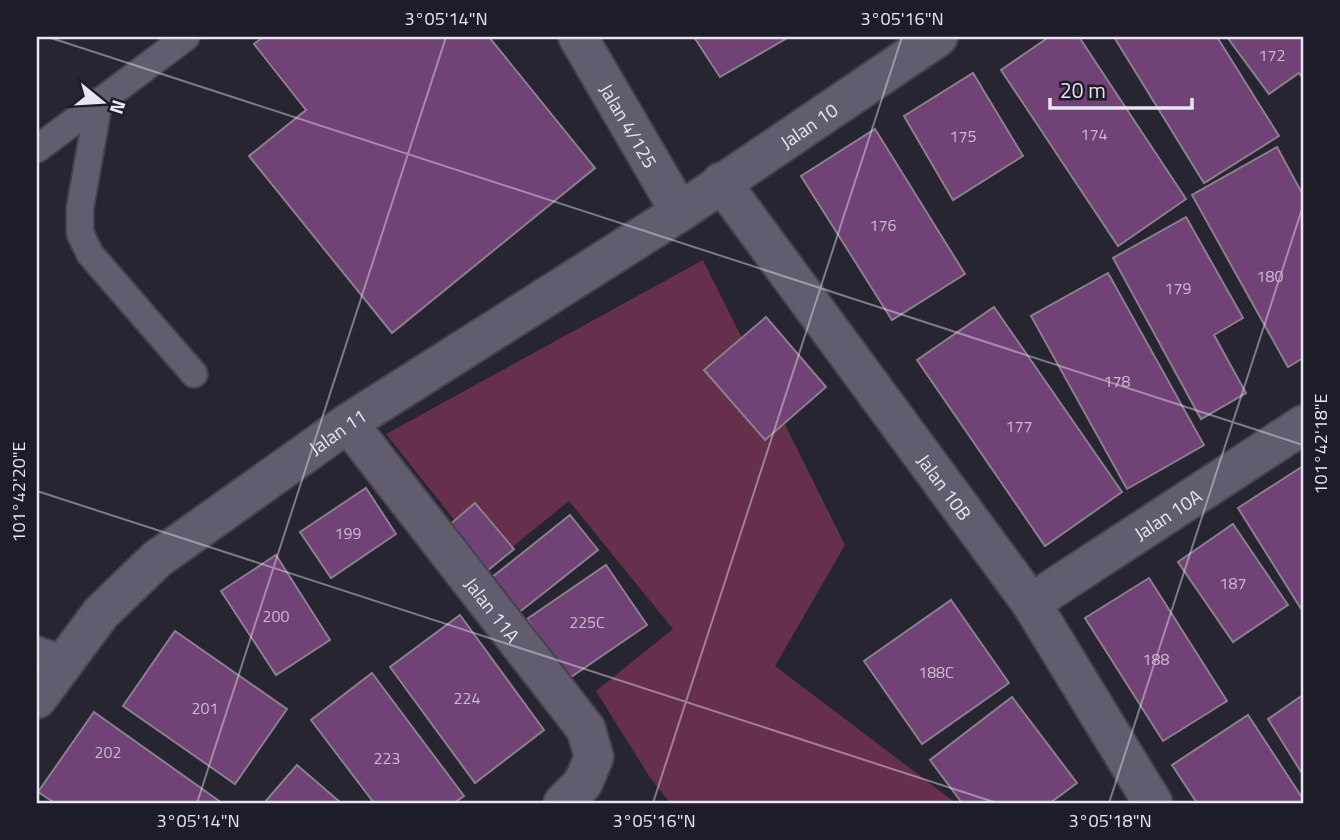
<svg xmlns="http://www.w3.org/2000/svg" width="1340" height="840" viewBox="0 0 1340 840" font-family="'Titillium Web',sans-serif">
  <rect width="100%" height="100%" fill="#282533"/>
  <polygon fill="#662f4a" points="703,260 845,545 775,666 956,803 670,803 649,776 596,691 673,629 569,501 490,565 386,434"/>
  <g fill="#704275" stroke="#8c7f8d" stroke-width="2">
    <polygon points="263,37 489,37 595,168 392,333 249,156 306,110 254,44"/>
    <polygon points="694,37 789,37 720,77"/>
    <polygon points="1049,37 1079,37 1186,199 1118,246 1001,70"/>
    <polygon points="1114,37 1217,37 1279,136 1204,183"/>
    <polygon points="1227,37 1303,37 1303,79 1299,73 1269,94"/>
    <polygon points="973,73 1023,156 953,200 904,116"/>
    <polygon points="875,129 965,274 892,320 801,176"/>
    <polygon points="1277,147 1303,195 1303,358 1288,367 1192,195"/>
    <polygon points="1186,217 1243,318 1214,335 1246,393 1201,419 1113,258"/>
    <polygon points="1108,273 1204,445 1127,489 1031,316"/>
    <polygon points="994,307 1122,492 1045,546 917,360"/>
    <polygon points="766,317 826,387 765,440 704,370"/>
    <polygon points="1303,466 1303,612 1238,508"/>
    <polygon points="366,488 396,534 331,578 300,532"/>
    <polygon points="475,503 514,549 487,571 448,526"/>
    <polygon points="570,515 598,550 513,617 486,582"/>
    <polygon points="1233,524 1288,605 1233,642 1178,562"/>
    <polygon points="276,555 330,640 276,675 221,591"/>
    <polygon points="606,565 647,625 568,679 527,619"/>
    <polygon points="1149,578 1227,701 1163,741 1085,618"/>
    <polygon points="951,600 1009,683 922,744 864,661"/>
    <polygon points="460,615 544,730 475,783 390,667"/>
    <polygon points="175,631 287,709 235,784 123,706"/>
    <polygon points="372,673 464,796 454,803 374,803 311,720"/>
    <polygon points="1303,695 1303,775 1268,719"/>
    <polygon points="1012,697 1077,783 1050,803 962,803 930,760"/>
    <polygon points="94,712 222,803 55,803 38,792"/>
    <polygon points="1248,715 1303,799 1303,803 1197,803 1172,765"/>
    <polygon points="297,765 341,803 264,803"/>
  </g>
  <g fill="none" stroke-linecap="round" stroke-linejoin="round">
    <g stroke="#44424e" stroke-width="30">
      <g id="service">
        <polyline points="99,101 80,208 80,233 90,254 194,374"/>
        <polyline points="37,149 186,37"/>
        <polyline points="37,650 66,660"/>
      </g>
    </g>
    <g stroke="#44424e" stroke-width="42">
      <g id="minor">
        <path id="s1" d="M 721,182 L 1031,603 L 1153,803"/>
        <path id="s2" d="M 348,423 L 586,729 L 594,757 L 583,783 L 563,803"/>
        <path id="s3" d="M 1031,603 L 1303,425"/>
      </g>
    </g>
    <g stroke="#44424e" stroke-width="42">
      <g id="tertiary">
        <path id="s4" d="M 578,37 L 680,212"/>
        <path id="s5" d="M 37,699 L 101,613 L 157,559 L 348,423 L 680,212 L 938,37"/>
      </g>
    </g>
    <use href="#service" stroke="#615d6e" stroke-width="26"/>
    <use href="#minor" stroke="#615d6e" stroke-width="38"/>
    <use href="#tertiary" stroke="#615d6e" stroke-width="38"/>
  </g>
  <path fill="none" stroke="#e7e5ef" stroke-width="2" stroke-opacity="0.45" d="M 48,37 L 1303,445M 37,491 L 997,803M 197,803 L 446,37M 653,803 L 902,37M 1109,803 L 1303,206"/>
  <g text-anchor="middle" dominant-baseline="central" stroke-width="5" stroke-linejoin="round" paint-order="stroke">
    <g font-size="16" fill="#c9bcd0">
      <text x="1272" y="55">172</text>
      <text x="1094" y="134">174</text>
      <text x="963" y="136">175</text>
      <text x="883" y="225">176</text>
      <text x="1270" y="276">180</text>
      <text x="1178" y="288">179</text>
      <text x="1117" y="381">178</text>
      <text x="1019" y="426">177</text>
      <text x="348" y="533">199</text>
      <text x="1233" y="583">187</text>
      <text x="276" y="616">200</text>
      <text x="587" y="622">225C</text>
      <text x="1156" y="659">188</text>
      <text x="936" y="672">188C</text>
      <text x="467" y="698">224</text>
      <text x="205" y="708">201</text>
      <text x="108" y="752">202</text>
      <text x="387" y="758">223</text>
    </g>
    <g font-size="19" fill="#e7e5ef" stroke="#1f1c29">
      <text stroke="none"><textPath href="#s4" startOffset="102">Jalan 4/125</textPath></text>
      <text stroke="none"><textPath href="#s5" startOffset="968">Jalan 10</textPath></text>
      <text stroke="none"><textPath href="#s5" startOffset="406">Jalan 11</textPath></text>
      <text stroke="none"><textPath href="#s1" startOffset="378">Jalan 10B</textPath></text>
      <text stroke="none"><textPath href="#s3" startOffset="163">Jalan 10A</textPath></text>
      <text stroke="none"><textPath href="#s2" startOffset="236">Jalan 11A</textPath></text>
    </g>
  </g>
  <rect width="1340" height="840" fill="none" stroke="#1f1c29" stroke-width="77"/>
  <g transform="translate(102 102) rotate(108)" stroke="#1f1c29" stroke-width="5" paint-order="stroke">
  <path d="M0-5L12 26L0 18L-12 26Z" fill="#e7e5ef"/>
  <text y="-10" font-size="19" font-weight="bold" text-anchor="middle" fill="#e7e5ef">N</text>
  </g>
  <path d="M1050 98v10h142v-10" fill="none" stroke="#e7e5ef" stroke-width="3.5"/>
  <text x="1060" y="98" font-size="21" fill="#e7e5ef" stroke="#1f1c29" stroke-width="5" paint-order="stroke">20 m</text>
  <rect x="38" y="38" width="1264" height="764" fill="none" stroke="#e7e5ef" stroke-width="2.5"/>
  <g font-size="18" text-anchor="middle" fill="#e7e5ef">
    <text x="446" y="25">3°05'14"N</text>
    <text x="902" y="25">3°05'16"N</text>
    <text transform="translate(1321 444) rotate(-90)" y="6">101°42'18"E</text>
    <text transform="translate(19 492) rotate(-90)" y="6">101°42'20"E</text>
    <text x="198" y="827">3°05'14"N</text>
    <text x="654" y="827">3°05'16"N</text>
    <text x="1110" y="827">3°05'18"N</text>
  </g>
</svg>
